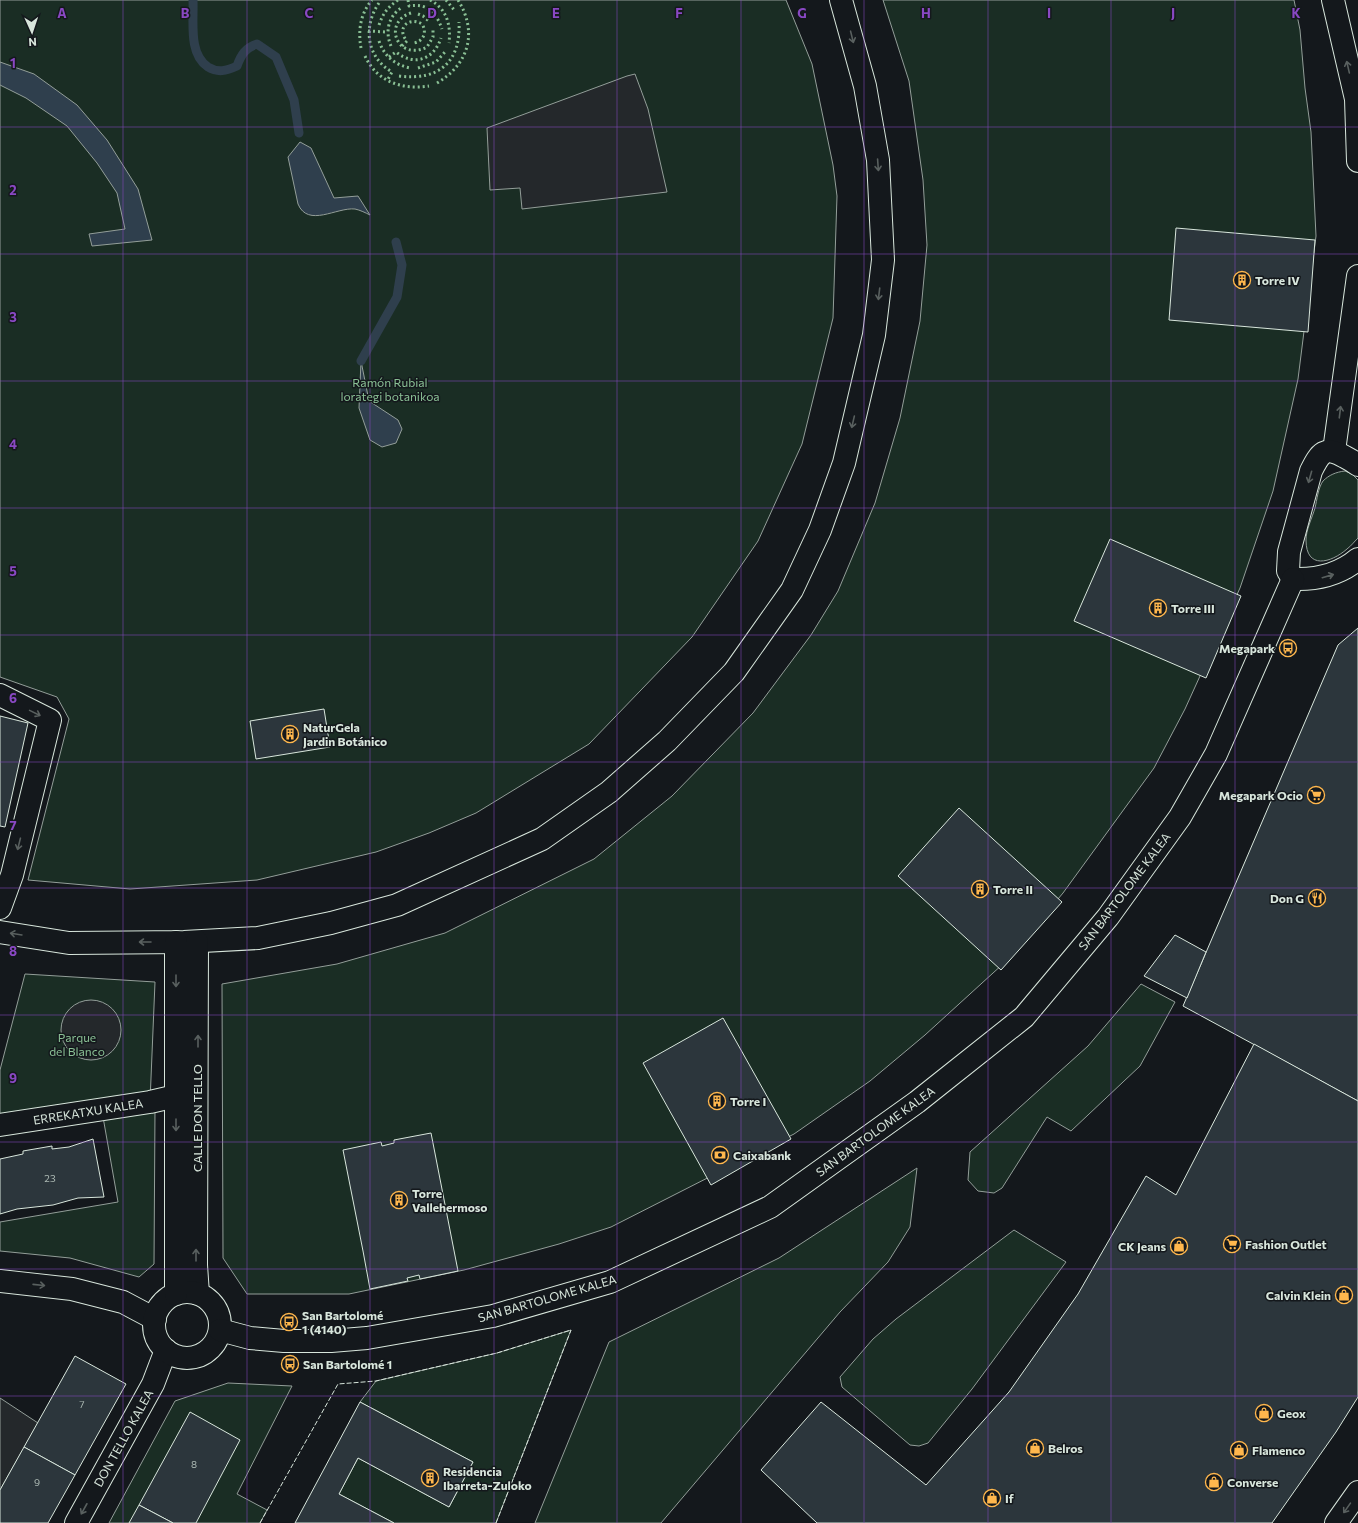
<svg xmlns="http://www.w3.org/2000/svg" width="1358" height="1523" viewBox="0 0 1358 1523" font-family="Commissioner,sans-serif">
  <rect width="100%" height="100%" fill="#14181c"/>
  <g fill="#1a2d24" stroke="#939e99">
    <polygon points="0,0 786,0 812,64 833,165 837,196 833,318 802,444 758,541 692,637 589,744 476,813 429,833 376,852 257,880 130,889 28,880 69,719 57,697 0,677"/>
    <polygon points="883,0 1294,0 1300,30 1305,88 1311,132 1316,236 1298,379 1273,491 1240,588 1185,709 1154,768 1063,893 1004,963 925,1035 870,1081 794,1134 611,1227 559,1244 464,1270 349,1294 247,1294 223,1258 222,984 337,964 445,933 594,859 672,796 753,713 811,635 838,591 875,503 900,418 920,321 927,245 923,180 909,81"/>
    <path d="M 1345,471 L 1352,474 L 1358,480 L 1358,538 C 1354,542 1351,546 1347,549 C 1331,563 1306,570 1306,540 C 1306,530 1312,518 1315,508 C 1317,500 1318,488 1323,481 C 1329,475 1336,472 1345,471 Z"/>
    <polygon points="25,974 155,982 150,1102 0,1125 0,1070"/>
    <polygon points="1141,984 1175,1002 1140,1066 1071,1131 1047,1117 1002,1188 994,1193 978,1191 968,1180 970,1152 1088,1046"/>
    <polygon points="155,1109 154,1264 139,1277 70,1258 0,1251 0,1222 118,1202 103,1117"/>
    <polygon points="917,1168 910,1227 888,1262 840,1312 661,1523 535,1523 609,1342 779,1258"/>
    <polygon points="1014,1230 1066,1262 972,1389 928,1443 919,1446 910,1445 842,1387 840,1377 873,1339 896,1319"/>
    <polygon points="571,1330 496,1523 394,1523 339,1494 358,1458 449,1507 473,1462 360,1402 376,1381 497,1353"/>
    <polygon points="228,1383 292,1386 237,1494 267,1510 260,1523 109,1523 175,1401"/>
  </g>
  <g fill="#24282b" stroke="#939e99">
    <polygon points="635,74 648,109 667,192 522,209 520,188 490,190 487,128 627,76"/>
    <circle cx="91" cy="1030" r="30"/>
    <polygon points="0,1398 38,1423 0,1490"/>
  </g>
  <g fill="#2f3f4d" stroke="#939e99">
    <polygon points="0,62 34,74 77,105 107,140 138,189 152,240 92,246 89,234 125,229 117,193 97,163 67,126 26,98 0,85"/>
    <path d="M 300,142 L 311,148 L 334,198 L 358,196 L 370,215 C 366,213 360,210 355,209 C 337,207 308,228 298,204 L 288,157 Z"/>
    <polygon points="361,361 369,401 398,420 402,429 396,443 382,447 370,440 359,408"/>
  </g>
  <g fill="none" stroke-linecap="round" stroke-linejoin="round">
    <g stroke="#2f3f4d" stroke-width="9">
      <path d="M 193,0 C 194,21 188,54 208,67 C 218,73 226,71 237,66 C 241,55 245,48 257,44 L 276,57 L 294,100 L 299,133"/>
      <polyline points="361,361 397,297 402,265 396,242"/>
    </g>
  </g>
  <g fill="#2c363c" stroke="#d8e6dc">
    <polygon points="1176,228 1315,240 1308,332 1169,320"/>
    <polygon points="1110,539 1241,596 1206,678 1074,621"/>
    <polygon points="1358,628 1358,1101 1183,1006 1338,645"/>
    <polygon points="324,709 330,747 256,759 250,721"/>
    <polygon points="0,716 28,723 5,827 0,826"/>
    <polygon points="959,808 1062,902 1001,970 898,876"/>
    <polygon points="1175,935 1206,952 1187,998 1144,976"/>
    <polygon points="723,1018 791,1139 711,1185 643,1063"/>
    <polygon points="1254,1044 1358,1101 1358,1397 1336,1432 1272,1523 817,1523 761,1470 821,1402 926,1485 1009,1392 1078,1294 1146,1176 1176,1195"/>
    <polygon points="431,1133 458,1271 420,1279 419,1275 407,1278 408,1281 370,1289 363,1251 343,1150 381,1142 382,1146 394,1143 394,1140"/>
    <polygon points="93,1139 104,1197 78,1198 53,1205 17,1209 0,1214 0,1159 23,1154 23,1151 52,1146 52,1149 69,1147"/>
    <polygon points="75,1356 126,1384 75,1475 24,1447"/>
    <polygon points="360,1402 473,1462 449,1507 358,1458 339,1494 394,1523 295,1523"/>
    <polygon points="190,1412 240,1440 196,1523 173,1523 139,1505"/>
    <polygon points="24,1447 75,1475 48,1523 0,1523 0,1490"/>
    <polygon points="139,1505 173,1523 129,1523"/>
  </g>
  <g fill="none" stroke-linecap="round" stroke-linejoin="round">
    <g stroke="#d8e6dc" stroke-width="24">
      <g id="street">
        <polyline points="0,695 50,720 12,875 0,908"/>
        <polyline points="0,1125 150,1102 176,1096"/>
        <polyline points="0,1281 72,1289 123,1302 155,1319"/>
        <polyline points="76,1523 153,1384 166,1350"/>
      </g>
    </g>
    <g stroke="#d8e6dc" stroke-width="24">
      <g id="secondary">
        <polyline points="1333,0 1356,99 1358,161"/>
        <polyline points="1334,451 1358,276"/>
        <path d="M 1293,579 L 1288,571 L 1289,552 L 1311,471 C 1320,453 1325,445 1345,457 C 1349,459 1354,462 1358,465"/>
        <path d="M 1293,579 C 1317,580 1339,575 1358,559"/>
        <polyline points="0,932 69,943 184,942 258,938 331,923 397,905 542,839 609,792 667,741 734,672 792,590 820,530 844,463 874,335 883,260 878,160 865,86 841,0"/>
        <polyline points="197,942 196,1265 198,1294"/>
        <circle cx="187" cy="1325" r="33"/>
        <polyline points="176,1294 176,942"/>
        <polyline points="220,1330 250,1338 284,1341 331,1341 367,1338 493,1316 610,1282 770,1207 917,1102 1024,1017 1108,917 1180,817 1216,754 1293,579"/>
        <polyline points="1336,1523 1358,1492"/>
      </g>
    </g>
    <use href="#street" stroke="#14181c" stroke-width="22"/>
    <use href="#secondary" stroke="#14181c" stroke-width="22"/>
    <g stroke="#8ac095" stroke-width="3" stroke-dasharray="2 3" stroke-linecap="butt">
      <path d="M 408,0 L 409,6 C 427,3 436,12 442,29"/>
      <path d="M 430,0 C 447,9 451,25 449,43"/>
      <polyline points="446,0 455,11"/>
      <path d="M 379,3 C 363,26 366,57 392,72 L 387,81"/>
      <path d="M 411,13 C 382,22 397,62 427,47 L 433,37 L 433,29"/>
      <polyline points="418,14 423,16 430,22"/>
      <path d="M 379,25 C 383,13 388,7 398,0"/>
      <polyline points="368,31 387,32"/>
      <path d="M 379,41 C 384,56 395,65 410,68"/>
      <path d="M 391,46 C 385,32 388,17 401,8"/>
      <path d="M 402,46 L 407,41 C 396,29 408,16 422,24 C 427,32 424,41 414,43"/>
      <path d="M 361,48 C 358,31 360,14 372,0"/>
      <path d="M 365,56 C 377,82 402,90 429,86"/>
      <path d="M 389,57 L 396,52 C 415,67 434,59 441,38"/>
      <polyline points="418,68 436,62 445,52"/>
      <path d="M 399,76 C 439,81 461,62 459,22"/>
      <path d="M 437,83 C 469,64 478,32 458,0"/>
    </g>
    <g stroke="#d8e6dc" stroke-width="1" stroke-dasharray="5 2" stroke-linecap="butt">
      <polyline points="260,1523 338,1384 376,1381 423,1370 497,1353 571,1330"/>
      <polyline points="496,1523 571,1330"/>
    </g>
  </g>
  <defs><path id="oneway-shaft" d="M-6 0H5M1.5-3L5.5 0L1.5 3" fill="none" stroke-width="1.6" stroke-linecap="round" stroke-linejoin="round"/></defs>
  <g stroke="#59605f">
    <use href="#oneway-shaft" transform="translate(852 37) rotate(76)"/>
    <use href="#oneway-shaft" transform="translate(1348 67) rotate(-103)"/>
    <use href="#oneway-shaft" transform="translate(878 165) rotate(86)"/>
    <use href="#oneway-shaft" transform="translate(879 294) rotate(97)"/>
    <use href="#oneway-shaft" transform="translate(1340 412) rotate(-83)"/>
    <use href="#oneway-shaft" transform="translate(853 422) rotate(103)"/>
    <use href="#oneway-shaft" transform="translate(1310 477) rotate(106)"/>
    <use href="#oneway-shaft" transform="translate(1328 576) rotate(-16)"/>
    <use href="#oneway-shaft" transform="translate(35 713) rotate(26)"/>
    <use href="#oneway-shaft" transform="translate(19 844) rotate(104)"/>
    <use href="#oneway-shaft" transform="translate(16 934) rotate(-171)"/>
    <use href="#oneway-shaft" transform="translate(145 942) rotate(180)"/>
    <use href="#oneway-shaft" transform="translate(176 981) rotate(90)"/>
    <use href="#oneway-shaft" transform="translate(198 1041) rotate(-90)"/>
    <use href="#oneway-shaft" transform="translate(176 1125) rotate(90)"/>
    <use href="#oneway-shaft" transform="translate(196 1255) rotate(-90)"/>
    <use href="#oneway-shaft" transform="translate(39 1285) rotate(6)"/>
    <use href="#oneway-shaft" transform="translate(1347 1508) rotate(125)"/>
    <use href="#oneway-shaft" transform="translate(84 1509) rotate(119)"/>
  </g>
  <path fill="none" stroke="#8948c3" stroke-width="1" stroke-opacity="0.55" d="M 123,0 L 123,1523M 247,0 L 247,1523M 370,0 L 370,1523M 494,0 L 494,1523M 617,0 L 617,1523M 741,0 L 741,1523M 864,0 L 864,1523M 988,0 L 988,1523M 1111,0 L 1111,1523M 1235,0 L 1235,1523M 0,127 L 1358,127M 0,254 L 1358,254M 0,381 L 1358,381M 0,508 L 1358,508M 0,635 L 1358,635M 0,762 L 1358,762M 0,888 L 1358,888M 0,1015 L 1358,1015M 0,1142 L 1358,1142M 0,1269 L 1358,1269M 0,1396 L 1358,1396"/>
  <defs>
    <g id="building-ring" transform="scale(0.9)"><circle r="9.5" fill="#14181c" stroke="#ffb74d" stroke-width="1.5"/><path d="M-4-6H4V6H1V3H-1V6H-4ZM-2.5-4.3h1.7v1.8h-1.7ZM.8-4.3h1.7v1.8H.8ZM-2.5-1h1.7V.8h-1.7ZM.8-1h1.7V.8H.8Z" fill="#ffb74d"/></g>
    <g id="bus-ring" transform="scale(0.9)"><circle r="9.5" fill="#14181c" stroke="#ffb74d" stroke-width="1.5"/><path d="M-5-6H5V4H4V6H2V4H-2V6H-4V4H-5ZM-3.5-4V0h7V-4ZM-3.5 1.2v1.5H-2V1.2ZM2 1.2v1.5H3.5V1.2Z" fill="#ffb74d"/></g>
    <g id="supermarket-ring" transform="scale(0.9)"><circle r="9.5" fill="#14181c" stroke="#ffb74d" stroke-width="1.5"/><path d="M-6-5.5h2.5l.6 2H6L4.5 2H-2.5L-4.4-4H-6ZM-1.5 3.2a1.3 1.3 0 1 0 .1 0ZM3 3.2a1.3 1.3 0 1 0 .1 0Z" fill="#ffb74d"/></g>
    <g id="restaurant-ring" transform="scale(0.9)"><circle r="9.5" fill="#14181c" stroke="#ffb74d" stroke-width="1.5"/><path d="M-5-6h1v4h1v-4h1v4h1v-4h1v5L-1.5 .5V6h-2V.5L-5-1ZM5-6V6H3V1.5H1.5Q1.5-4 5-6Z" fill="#ffb74d"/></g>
    <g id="bank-ring" transform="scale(0.9)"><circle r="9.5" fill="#14181c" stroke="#ffb74d" stroke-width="1.5"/><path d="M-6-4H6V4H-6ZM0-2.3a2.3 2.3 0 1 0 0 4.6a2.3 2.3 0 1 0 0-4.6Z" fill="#ffb74d"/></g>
    <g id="shop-ring" transform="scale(0.9)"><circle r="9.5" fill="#14181c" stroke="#ffb74d" stroke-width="1.5"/><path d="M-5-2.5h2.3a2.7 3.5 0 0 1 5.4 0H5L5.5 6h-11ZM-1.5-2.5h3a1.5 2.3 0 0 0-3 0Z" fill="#ffb74d"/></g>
  </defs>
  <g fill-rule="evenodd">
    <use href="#building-ring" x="1242" y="280"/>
    <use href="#building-ring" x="1158" y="608"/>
    <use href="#bus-ring" x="1288" y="648"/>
    <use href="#building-ring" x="290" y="734"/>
    <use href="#supermarket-ring" x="1316" y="795"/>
    <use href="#building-ring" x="980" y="889"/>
    <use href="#restaurant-ring" x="1317" y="898"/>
    <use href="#building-ring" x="717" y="1101"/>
    <use href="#bank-ring" x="720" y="1155"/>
    <use href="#building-ring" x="399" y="1200"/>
    <use href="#supermarket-ring" x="1232" y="1244"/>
    <use href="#shop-ring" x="1179" y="1246"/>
    <use href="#shop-ring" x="1344" y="1295"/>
    <use href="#bus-ring" x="289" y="1322"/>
    <use href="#bus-ring" x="290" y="1364"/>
    <use href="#shop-ring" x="1264" y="1413"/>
    <use href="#shop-ring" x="1035" y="1448"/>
    <use href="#shop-ring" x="1239" y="1450"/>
    <use href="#building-ring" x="430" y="1478"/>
    <use href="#shop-ring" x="1214" y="1482"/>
    <use href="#shop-ring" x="992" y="1498"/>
  </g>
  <g text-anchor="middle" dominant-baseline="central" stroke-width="3" stroke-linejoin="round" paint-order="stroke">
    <g font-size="10" fill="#adbab4">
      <text x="50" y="1178">23</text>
      <text x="82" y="1404">7</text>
      <text x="194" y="1464">8</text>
      <text x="37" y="1482">9</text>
    </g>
    <g font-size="12" font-weight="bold" fill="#d8e6dc" stroke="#14181c" text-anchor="start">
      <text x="1255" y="280">Torre IV</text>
      <text x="1171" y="608">Torre III</text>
      <text x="1275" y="648" text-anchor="end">Megapark</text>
      <text x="303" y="727">NaturGela<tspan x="303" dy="14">Jardin Botánico</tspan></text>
      <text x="1303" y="795" text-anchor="end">Megapark Ocio</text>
      <text x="993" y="889">Torre II</text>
      <text x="1304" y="898" text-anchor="end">Don G</text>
      <text x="730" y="1101">Torre I</text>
      <text x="733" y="1155">Caixabank</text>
      <text x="412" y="1193">Torre<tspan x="412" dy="14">Vallehermoso</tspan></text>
      <text x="1245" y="1244">Fashion Outlet</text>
      <text x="1166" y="1246" text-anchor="end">CK Jeans</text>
      <text x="1331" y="1295" text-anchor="end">Calvin Klein</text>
      <text x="302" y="1315">San Bartolomé<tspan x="302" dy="14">1 (4140)</tspan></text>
      <text x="303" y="1364">San Bartolomé 1</text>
      <text x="1277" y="1413">Geox</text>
      <text x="1048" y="1448">Belros</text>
      <text x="1252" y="1450">Flamenco</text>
      <text x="443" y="1471">Residencia<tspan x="443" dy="14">Ibarreta-Zuloko</tspan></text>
      <text x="1227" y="1482">Converse</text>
      <text x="1005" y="1498">If</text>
    </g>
    <g font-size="12" fill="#8ac095" stroke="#14181c">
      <text x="390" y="382">Ramón Rubial<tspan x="390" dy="14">lorategi botanikoa</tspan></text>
      <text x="77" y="1037">Parque<tspan x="77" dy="14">del Blanco</tspan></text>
    </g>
    <g font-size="12" fill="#d8e6dc" stroke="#14181c">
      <text transform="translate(1124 891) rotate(-53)">SAN BARTOLOME KALEA</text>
      <text transform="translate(88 1111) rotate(-9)">ERREKATXU KALEA</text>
      <text transform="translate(197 1118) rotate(-90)">CALLE DON TELLO</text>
      <text transform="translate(875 1131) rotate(-36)">SAN BARTOLOME KALEA</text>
      <text transform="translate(547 1298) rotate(-16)">SAN BARTOLOME KALEA</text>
      <text transform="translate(123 1438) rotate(-61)">DON TELLO KALEA</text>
    </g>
  </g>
  <g font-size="13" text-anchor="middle" font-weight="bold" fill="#8948c3" stroke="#14181c" stroke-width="3" stroke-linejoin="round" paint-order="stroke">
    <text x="62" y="18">A</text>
    <text x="185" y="18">B</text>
    <text x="309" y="18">C</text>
    <text x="432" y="18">D</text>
    <text x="556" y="18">E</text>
    <text x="679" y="18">F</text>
    <text x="802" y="18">G</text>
    <text x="926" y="18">H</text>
    <text x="1049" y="18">I</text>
    <text x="1173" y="18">J</text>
    <text x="1296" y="18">K</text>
    <text x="13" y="68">1</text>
    <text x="13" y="195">2</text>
    <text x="13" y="322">3</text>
    <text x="13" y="449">4</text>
    <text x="13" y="576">5</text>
    <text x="13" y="703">6</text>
    <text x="13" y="830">7</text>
    <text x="13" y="956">8</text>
    <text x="13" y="1083">9</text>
  </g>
  <g transform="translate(32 32) rotate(177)" stroke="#14181c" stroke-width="3" paint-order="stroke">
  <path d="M0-3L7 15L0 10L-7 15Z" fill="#d8e6dc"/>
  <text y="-6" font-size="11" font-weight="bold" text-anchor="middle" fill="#d8e6dc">N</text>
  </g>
</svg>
